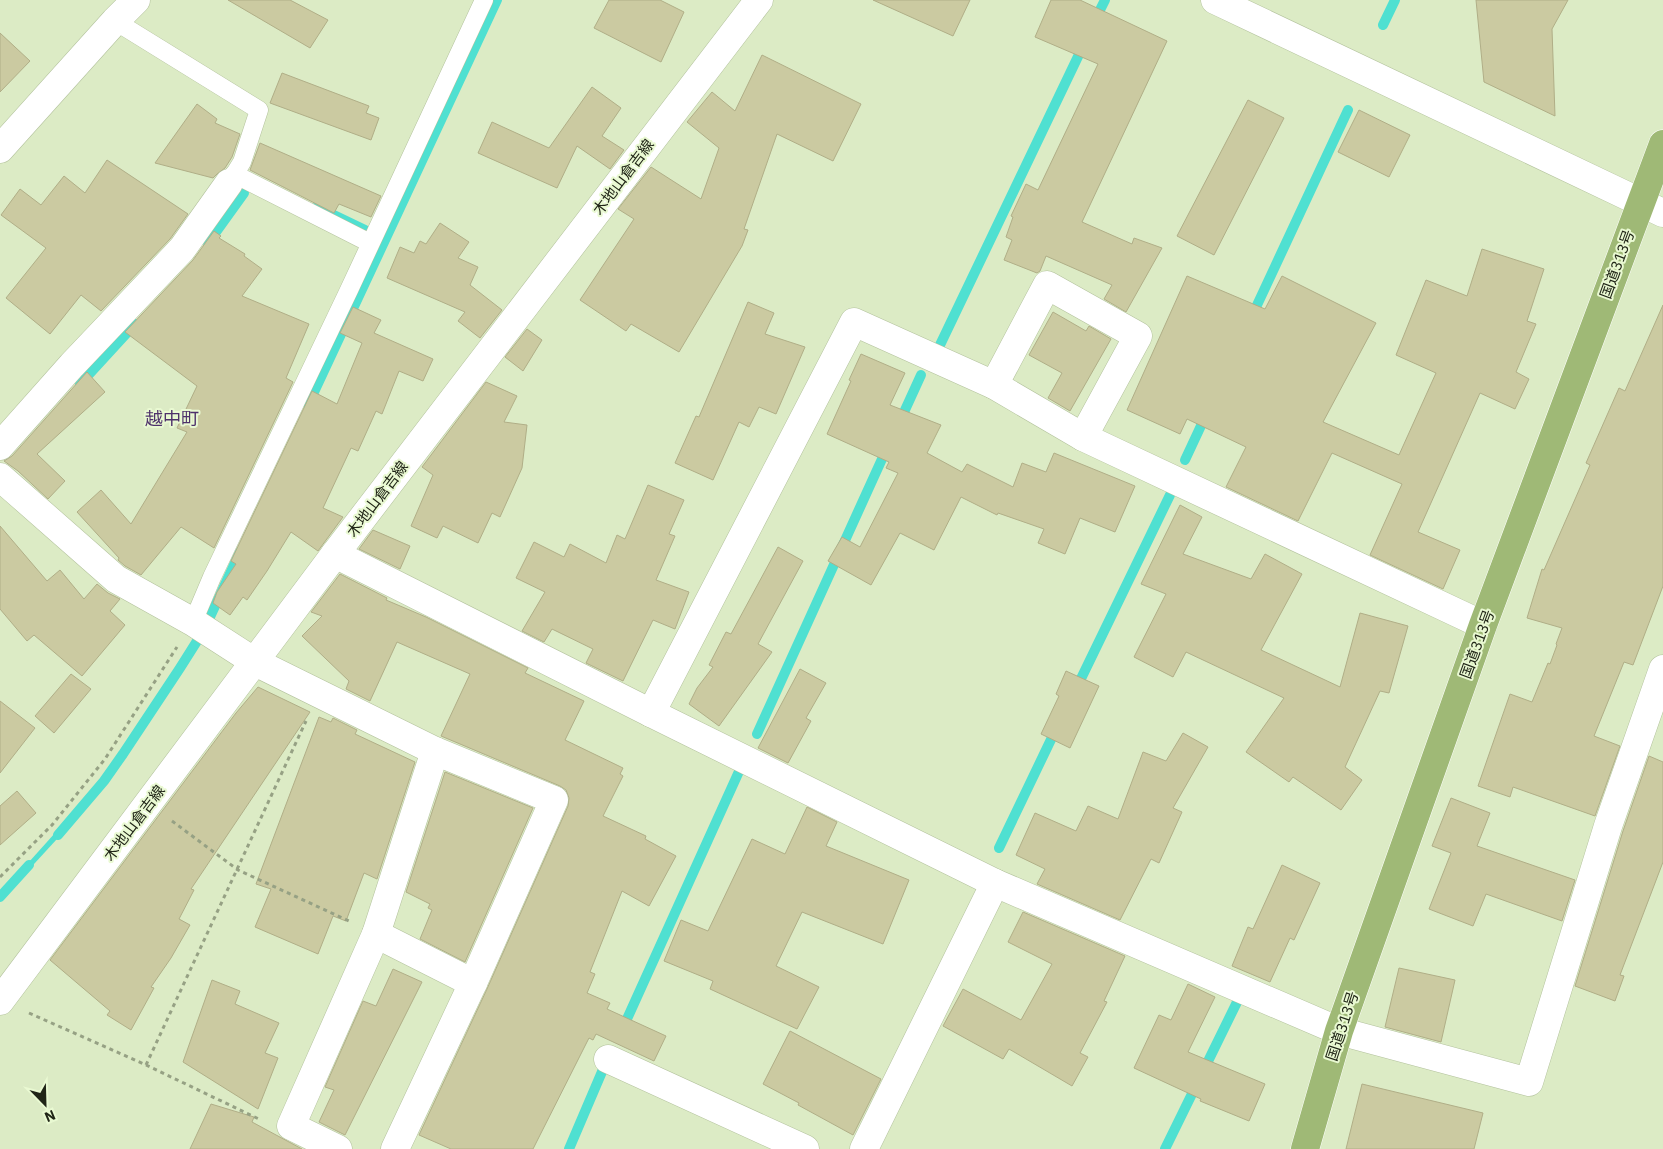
<svg xmlns="http://www.w3.org/2000/svg" width="1663" height="1149" viewBox="0 0 1663 1149" font-family="'IBM Plex Sans','Noto Sans JP',sans-serif">
  <rect width="100%" height="100%" fill="#dcebc5"/>
  <polygon fill="#4fe0d1" points="64,823 68,827 23,876 20,872"/>
  <g fill="none" stroke-linecap="round" stroke-linejoin="round">
    <g stroke="#4fe0d1" stroke-width="10">
      <polyline points="1094,22 1105,0"/>
      <polyline points="1383,25 1395,0"/>
      <polyline points="317,207 365,230"/>
      <polyline points="208,243 244,193"/>
      <polyline points="1251,318 1348,110"/>
      <polyline points="940,345 1084,44"/>
      <polyline points="80,384 135,324"/>
      <polyline points="308,405 497,0"/>
      <polyline points="900,421 921,375"/>
      <polyline points="1185,460 1206,415"/>
      <polyline points="1076,689 1170,495"/>
      <polyline points="757,734 887,448"/>
      <polyline points="58,835 104,781 123,754 180,668 204,630 240,552"/>
      <polyline points="999,848 1057,727"/>
      <polyline points="0,897 29,865"/>
      <polyline points="622,1030 741,767"/>
      <polyline points="569,1149 607,1060"/>
      <polyline points="1165,1149 1240,996"/>
    </g>
  </g>
  <g fill="#cbcaa1" stroke="#b0ae87">
    <polygon points="228,0 290,0 328,20 310,48"/>
    <polygon points="609,0 660,0 684,12 661,62 594,28"/>
    <polygon points="873,0 970,0 953,36"/>
    <polygon points="1051,0 1080,0 1167,41 1082,222 1132,244 1134,238 1162,248 1126,312 1104,299 1112,285 1046,256 1040,271 1037,273 1004,260 1012,240 1006,237 1013,217 1011,216 1026,184 1038,190 1098,64 1035,37"/>
    <polygon points="1476,0 1568,0 1552,29 1555,116 1484,82"/>
    <polygon points="0,33 30,61 0,92"/>
    <polygon points="762,55 861,104 833,161 777,134 744,229 748,230 742,246 679,352 631,324 626,331 580,300 634,219 618,209 651,167 701,199 719,148 687,122 712,92 735,111"/>
    <polygon points="282,73 369,106 366,113 379,118 371,140 270,103"/>
    <polygon points="592,87 621,108 602,136 624,150 610,169 577,146 557,188 478,153 492,122 549,148"/>
    <polygon points="1248,100 1284,118 1214,255 1177,236"/>
    <polygon points="197,104 217,119 215,123 240,134 232,157 225,168 217,174 213,178 155,163"/>
    <polygon points="1359,110 1410,135 1389,177 1338,152"/>
    <polygon points="260,143 381,196 371,217 339,204 334,213 250,170"/>
    <polygon points="107,160 188,214 170,239 101,311 81,295 50,334 6,298 46,248 1,215 20,189 41,205 64,176 85,193"/>
    <polygon points="440,223 469,242 458,258 478,267 470,285 502,310 480,338 458,321 465,312 387,278 400,247 414,253 420,241 426,244"/>
    <polygon points="214,231 221,236 219,238 245,254 244,256 262,269 242,296 309,324 286,378 293,382 214,548 181,527 141,575 125,566 118,560 119,558 77,512 101,490 131,524 187,432 177,428 197,386 125,332 193,260"/>
    <polygon points="1482,249 1544,269 1527,321 1536,324 1516,372 1529,379 1515,409 1480,393 1418,532 1460,550 1443,589 1370,555 1402,484 1332,453 1298,521 1226,487 1246,447 1187,419 1180,434 1127,410 1187,276 1265,309 1282,276 1376,323 1323,422 1399,455 1436,373 1396,355 1426,280 1467,296"/>
    <polygon points="748,302 774,313 765,334 805,347 776,414 759,407 749,427 739,422 713,480 675,463 696,416 699,417"/>
    <polygon points="1663,305 1663,586 1633,665 1624,662 1594,736 1620,746 1595,816 1513,787 1510,797 1478,786 1510,694 1532,702 1548,663 1550,664 1557,645 1556,644 1562,628 1527,618 1542,569 1544,570 1590,465 1586,463 1619,388 1625,391"/>
    <polygon points="353,307 381,320 374,333 433,359 423,381 399,371 382,414 376,411 358,451 351,448 323,508 343,517 318,551 291,532 267,571 247,600 243,597 230,615 213,603 217,592 236,564 231,561 312,391 337,404 362,343 340,333"/>
    <polygon points="1053,312 1086,331 1089,326 1111,339 1070,411 1048,398 1062,373 1029,355"/>
    <polygon points="527,329 542,340 523,371 505,357"/>
    <polygon points="861,354 905,373 890,405 941,425 927,453 962,472 967,464 1013,487 1022,463 1046,472 1054,453 1135,486 1115,532 1080,518 1065,554 1038,543 1044,529 998,513 997,515 961,497 934,550 900,533 871,585 828,561 842,537 860,547 898,473 886,468 889,462 827,434 851,381 849,380"/>
    <polygon points="87,372 105,392 37,454 65,481 48,499 18,471 4,461 12,456"/>
    <polygon points="486,382 517,396 504,422 527,425 522,468 500,517 492,513 478,543 443,526 437,538 411,526 433,475 422,467"/>
    <polygon points="648,485 684,500 669,534 675,536 656,580 689,592 675,629 653,620 623,681 586,663 593,649 552,629 544,642 522,631 545,592 516,578 534,542 564,557 570,544 606,563 617,535 625,539"/>
    <polygon points="1180,505 1202,517 1183,554 1251,579 1265,554 1302,574 1261,650 1340,687 1360,613 1408,626 1389,693 1380,691 1345,767 1362,780 1341,810 1293,777 1289,782 1246,752 1284,698 1186,652 1173,677 1134,657 1166,594 1141,584"/>
    <polygon points="0,526 47,581 60,570 84,599 97,584 108,593 120,599 110,611 125,625 82,676 34,635 27,641 0,609"/>
    <polygon points="373,530 410,546 400,569 359,549"/>
    <polygon points="778,547 803,561 758,644 772,652 719,726 689,704 697,688 713,667 709,665 726,632 731,634"/>
    <polygon points="340,574 387,598 386,600 426,617 528,668 525,673 584,701 565,740 623,768 620,774 623,776 603,816 646,836 645,839 676,856 649,906 622,891 590,972 595,974 587,993 610,1003 607,1009 666,1036 654,1061 596,1034 593,1040 589,1038 533,1149 451,1149 419,1135 487,989 568,806 569,798 566,790 560,786 441,736 470,674 397,642 370,701 346,689 349,681 302,636 322,616 311,612"/>
    <polygon points="800,669 826,683 806,718 811,721 788,763 758,748"/>
    <polygon points="1066,671 1099,686 1070,748 1041,734 1059,696 1056,694"/>
    <polygon points="71,674 91,689 54,733 35,716"/>
    <polygon points="258,687 310,712 191,889 194,890 179,919 190,925 171,958 151,987 154,988 131,1030 107,1015 110,1011 50,960 236,713"/>
    <polygon points="0,701 35,728 0,773"/>
    <polygon points="319,717 331,722 333,718 357,730 355,734 415,762 377,879 364,873 346,921 333,916 318,954 255,927 271,889 256,884"/>
    <polygon points="1183,733 1208,747 1173,808 1182,812 1159,863 1151,859 1120,920 1037,884 1045,869 1016,855 1035,813 1076,831 1088,806 1118,819 1143,752 1166,761"/>
    <polygon points="1649,756 1663,762 1663,862 1620,975 1624,976 1615,1001 1575,986 1623,831"/>
    <polygon points="445,772 533,808 465,962 420,939 432,910 428,908 430,904 406,892"/>
    <polygon points="17,791 36,813 0,845 0,806"/>
    <polygon points="1451,798 1490,813 1477,846 1575,880 1562,921 1486,894 1473,926 1429,909 1451,853 1432,846"/>
    <polygon points="807,807 837,822 826,846 909,880 883,944 802,912 776,966 819,987 797,1029 710,989 713,981 664,961 681,920 708,931 752,839 785,854"/>
    <polygon points="1282,865 1320,883 1294,940 1290,938 1270,982 1232,966 1248,927 1253,929"/>
    <polygon points="1023,912 1125,956 1104,1001 1107,1002 1080,1053 1088,1057 1072,1086 1009,1049 1003,1059 943,1026 963,989 1021,1020 1052,964 1008,942"/>
    <polygon points="1399,968 1455,980 1441,1042 1385,1027"/>
    <polygon points="393,969 422,982 345,1135 319,1122 334,1090 325,1087 363,1001 376,1006"/>
    <polygon points="212,980 240,991 235,1004 279,1023 265,1053 278,1058 258,1109 183,1062"/>
    <polygon points="1188,984 1215,997 1188,1052 1265,1084 1249,1121 1200,1101 1201,1099 1134,1068 1159,1015 1171,1020"/>
    <polygon points="790,1031 881,1079 853,1135 798,1105 799,1103 763,1084"/>
    <polygon points="1362,1084 1483,1113 1474,1149 1346,1149"/>
    <polygon points="211,1104 254,1117 252,1122 302,1149 190,1149"/>
  </g>
  <g fill="none" stroke-linecap="round" stroke-linejoin="round">
    <g stroke="#b3c29d" stroke-width="19">
      <g id="lane">
        <polyline points="115,21 259,110 242,162 229,183"/>
        <polyline points="234,174 370,243"/>
        <polyline points="193,622 212,577 349,290 484,0"/>
      </g>
    </g>
    <g stroke="#b3c29d" stroke-width="29">
      <g id="street">
        <polyline points="0,149 115,21 136,0"/>
        <polyline points="1640,202 1663,213"/>
        <polyline points="994,385 1047,285 1138,336 1083,437"/>
        <polyline points="0,446 72,365 182,249 229,183"/>
        <polyline points="0,477 116,579 193,622 255,662 435,751 554,800 473,983 395,1149"/>
        <polyline points="335,554 651,713 995,883 1339,1031 1529,1082 1608,826 1663,669"/>
        <polyline points="651,713 854,322 994,385 1083,437 1483,625"/>
        <polyline points="376,934 473,983"/>
        <polyline points="608,1059 805,1149"/>
        <polyline points="338,1149 291,1126 376,934 435,751"/>
        <polyline points="864,1149 995,883"/>
      </g>
    </g>
    <g stroke="#b3c29d" stroke-width="29">
      <g id="secondary">
        <polyline points="1215,0 1640,202"/>
        <polyline points="0,1001 335,554 759,0"/>
      </g>
    </g>
    <g stroke="#fff" stroke-width="29">
      <polyline id="highway" points="1305,1149 1339,1031 1483,625 1663,144"/>
    </g>
    <g stroke="#96a184" stroke-width="3" stroke-dasharray="4 4" stroke-linecap="butt">
      <polyline points="172,821 238,870 349,921"/>
      <polyline points="0,877 52,825 105,759 177,647"/>
      <polyline points="29,1013 146,1065 261,1120"/>
      <polyline points="146,1065 306,721"/>
    </g>
    <use href="#lane" stroke="#fff" stroke-width="18"/>
    <use href="#street" stroke="#fff" stroke-width="28"/>
    <use href="#secondary" stroke="#fff" stroke-width="28"/>
    <use href="#highway" stroke="#9fb976" stroke-width="28"/>
  </g>
  <g text-anchor="middle" dominant-baseline="central" stroke-width="4" stroke-linejoin="round" paint-order="stroke">
    <g font-size="15" fill="#202517" stroke="#e9f9d2">
      <text transform="translate(623 177) rotate(-53)">木地山倉吉線</text>
      <text transform="translate(1617 264) rotate(-70)">国道313号</text>
      <text transform="translate(377 499) rotate(-53)">木地山倉吉線</text>
      <text transform="translate(1477 644) rotate(-70)">国道313号</text>
      <text transform="translate(134 823) rotate(-53)">木地山倉吉線</text>
      <text transform="translate(1342 1026) rotate(-72)">国道313号</text>
    </g>
    <g font-size="18" fill="#4e316b" stroke="#e9f9d2">
      <text x="172" y="418">越中町</text>
    </g>
  </g>
  <g transform="translate(45 1104) rotate(157)" stroke="#e9f9d2" stroke-width="4" paint-order="stroke">
  <path d="M0-4L9 19L0 12L-9 19Z" fill="#202517"/>
  <text y="-8" font-size="14" font-weight="bold" text-anchor="middle" fill="#202517">N</text>
  </g>
</svg>
